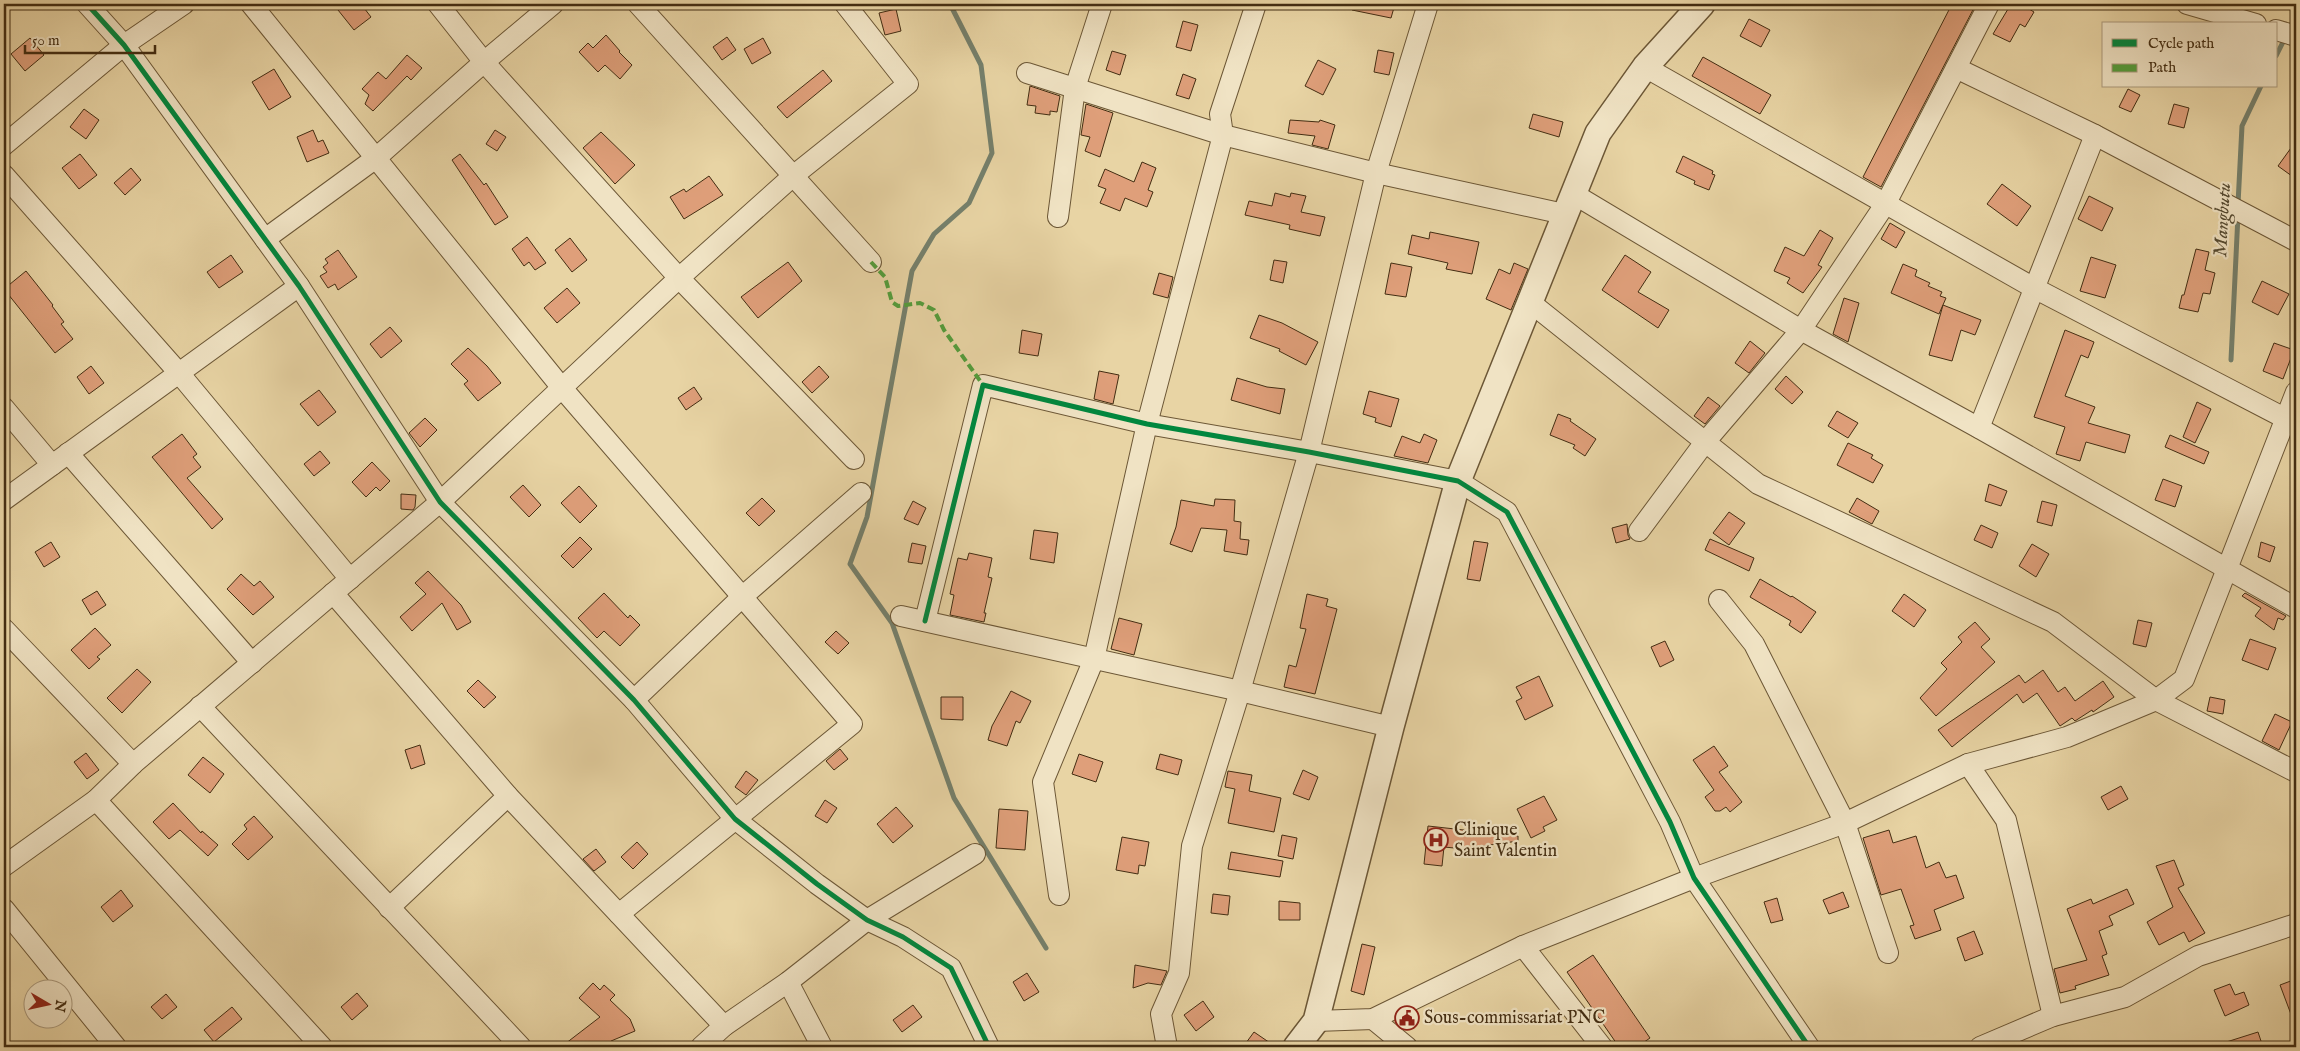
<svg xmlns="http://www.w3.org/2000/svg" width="2300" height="1051" viewBox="0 0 2300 1051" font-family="'IM FELL English',serif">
  <rect width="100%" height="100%" fill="#e8d4a4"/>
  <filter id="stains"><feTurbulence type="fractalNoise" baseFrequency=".004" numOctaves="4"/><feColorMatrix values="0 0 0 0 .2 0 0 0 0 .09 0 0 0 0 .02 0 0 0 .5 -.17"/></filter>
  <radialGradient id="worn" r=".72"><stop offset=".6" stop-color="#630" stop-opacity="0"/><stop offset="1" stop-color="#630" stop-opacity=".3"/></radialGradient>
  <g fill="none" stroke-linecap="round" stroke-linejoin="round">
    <g stroke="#75806c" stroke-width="5">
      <polyline points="950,4 981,65 992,153 969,203 934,234 912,271 867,517 850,564 892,623 954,798 1046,948"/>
      <polyline points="2290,28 2296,15"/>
      <polyline points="2276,56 2285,38"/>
      <polyline points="2238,204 2242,126 2261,86"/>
      <polyline points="2231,360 2238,215"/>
    </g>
  </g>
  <g fill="#df9f7a" stroke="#432d12">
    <polygon points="346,4 361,4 371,17 354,30 338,10"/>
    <polygon points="1353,4 1395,4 1391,18 1352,10"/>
    <polygon points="1952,4 1976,4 1881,187 1863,177"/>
    <polygon points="2011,4 2021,4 2034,12 2025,27 2020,24 2010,42 1993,34"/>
    <polygon points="896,9 901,31 885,35 879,13"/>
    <polygon points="1749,19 1770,30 1761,47 1740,36"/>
    <polygon points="1183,21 1198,25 1191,51 1176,47"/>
    <polygon points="606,35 620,51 619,52 632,65 620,79 605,65 598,72 579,52 588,43 593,48"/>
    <polygon points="727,37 736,50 722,60 713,47"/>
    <polygon points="30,38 44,55 25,71 11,54"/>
    <polygon points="763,38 771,53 752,64 744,49"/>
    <polygon points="1378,50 1394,53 1389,75 1374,72"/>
    <polygon points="1112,51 1126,55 1120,75 1106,70"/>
    <polygon points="407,55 422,68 411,80 407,76 373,111 365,104 369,95 362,89 378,72 386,79"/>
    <polygon points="1703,57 1771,95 1760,114 1692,76"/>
    <polygon points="1318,60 1336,69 1323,95 1305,86"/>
    <polygon points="274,69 291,97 269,110 252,82"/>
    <polygon points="823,70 832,81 787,118 777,107"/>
    <polygon points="1183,74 1196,79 1189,99 1176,95"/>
    <polygon points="1030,86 1060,96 1057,112 1050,111 1050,115 1035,113 1036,106 1027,105"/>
    <polygon points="2128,89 2140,95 2131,112 2119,107"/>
    <polygon points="1086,104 1113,113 1100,157 1085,151 1090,137 1081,135"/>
    <polygon points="2174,104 2189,108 2184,128 2168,124"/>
    <polygon points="84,109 99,120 86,139 70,127"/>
    <polygon points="1533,114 1563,122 1559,137 1529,128"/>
    <polygon points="1290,120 1319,122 1320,120 1335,125 1328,149 1312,145 1315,136 1288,133"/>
    <polygon points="313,130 318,142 323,140 329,153 307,162 297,137"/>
    <polygon points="495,130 506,137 497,151 486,144"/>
    <polygon points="601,132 635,165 615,184 583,148"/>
    <polygon points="2296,141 2296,179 2278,166"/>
    <polygon points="80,154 97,175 79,189 62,168"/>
    <polygon points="460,154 484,185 486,183 508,217 495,225 452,160"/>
    <polygon points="1683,156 1713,171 1712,174 1715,175 1709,190 1694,184 1695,181 1676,172"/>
    <polygon points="1142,162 1156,168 1148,190 1153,192 1147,207 1125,198 1120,211 1100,203 1106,189 1098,186 1105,169 1134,182"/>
    <polygon points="131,168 141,180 125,195 114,183"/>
    <polygon points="709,176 723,195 684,219 670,197 684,189 686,192"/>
    <polygon points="2002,184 2031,206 2017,226 1987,204"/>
    <polygon points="1275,193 1290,197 1291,193 1306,196 1301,212 1325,217 1320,236 1289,229 1290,225 1245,215 1249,201 1272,206"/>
    <polygon points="2089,196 2113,208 2102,231 2078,219"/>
    <polygon points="1890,223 1905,232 1896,248 1881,239"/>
    <polygon points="1820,230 1833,238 1818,265 1822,267 1803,293 1787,283 1790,278 1774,271 1785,247 1804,256"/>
    <polygon points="1430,232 1479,242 1472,274 1446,269 1448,263 1408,254 1412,235 1429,239"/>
    <polygon points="527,237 546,263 535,270 529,262 524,266 512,249"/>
    <polygon points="570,238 587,260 572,272 555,250"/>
    <polygon points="2196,249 2209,252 2205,270 2215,273 2210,294 2203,293 2198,312 2179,308 2182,295 2184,295"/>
    <polygon points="338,250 357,277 338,290 335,284 328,288 320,276 327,272 323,267 328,263 325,259"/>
    <polygon points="231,255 243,272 219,288 207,272"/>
    <polygon points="1625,255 1651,272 1638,292 1669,310 1658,328 1602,290"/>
    <polygon points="2091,257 2116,265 2105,298 2080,291"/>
    <polygon points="1274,260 1287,262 1283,283 1270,280"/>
    <polygon points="788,262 802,281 758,318 741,297"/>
    <polygon points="1391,263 1412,267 1406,297 1385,294"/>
    <polygon points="1514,263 1528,269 1511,310 1486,299 1499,269 1510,274"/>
    <polygon points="1903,264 1917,270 1915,276 1930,283 1928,286 1942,292 1940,296 1946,298 1939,314 1891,293"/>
    <polygon points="26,271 53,305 52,306 64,322 61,324 73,339 55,353 4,289"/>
    <polygon points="1159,273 1173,277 1168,298 1153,294"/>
    <polygon points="2262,281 2289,294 2278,315 2252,302"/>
    <polygon points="567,288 580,303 557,323 544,308"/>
    <polygon points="1844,298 1859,303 1848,342 1833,334"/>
    <polygon points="1943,305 1981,320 1975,335 1961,330 1952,361 1929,355"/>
    <polygon points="1259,315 1282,323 1318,342 1306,365 1279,351 1280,349 1250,338"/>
    <polygon points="390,327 402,341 381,358 370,344"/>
    <polygon points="1022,330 1042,334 1038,356 1019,353"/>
    <polygon points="2065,330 2094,342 2088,358 2081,355 2065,396 2095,407 2088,423 2130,435 2125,453 2086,442 2080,461 2056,454 2065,427 2034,417"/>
    <polygon points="1750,341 1765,353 1749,373 1735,363"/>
    <polygon points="2274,343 2294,350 2283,379 2263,371"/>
    <polygon points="468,348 487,366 501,383 478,401 464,384 468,381 451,364"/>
    <polygon points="91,366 104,383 89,394 77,377"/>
    <polygon points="819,366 829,377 812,393 802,382"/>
    <polygon points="1099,371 1119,375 1113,404 1094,399"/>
    <polygon points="1786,376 1803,392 1792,404 1775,389"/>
    <polygon points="1237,378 1267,387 1285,389 1280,414 1231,400"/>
    <polygon points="694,387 702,399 686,410 678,398"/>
    <polygon points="319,390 336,412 318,426 300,404"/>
    <polygon points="1369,391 1399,399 1391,427 1375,422 1376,418 1363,414"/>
    <polygon points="1708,397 1720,406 1705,424 1694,416"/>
    <polygon points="2197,402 2211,409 2195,443 2183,437"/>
    <polygon points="1837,411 1858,423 1848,438 1828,426"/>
    <polygon points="1558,414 1571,419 1570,421 1596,439 1585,456 1573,448 1575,445 1550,435"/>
    <polygon points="425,418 437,430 420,447 409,433"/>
    <polygon points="182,434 197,454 193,457 201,467 187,478 223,519 212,529 152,457"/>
    <polygon points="1424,434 1437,440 1428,463 1394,456 1402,436 1420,443"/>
    <polygon points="2170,435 2209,452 2204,464 2165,447"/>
    <polygon points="1848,443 1873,455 1871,458 1883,465 1873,483 1837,465"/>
    <polygon points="320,451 330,463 314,476 304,464"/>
    <polygon points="372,462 390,481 380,491 376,487 366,497 352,482"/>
    <polygon points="2163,479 2182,486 2175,507 2155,500"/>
    <polygon points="1989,484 2007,491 2001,506 1985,501"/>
    <polygon points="523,485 541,505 529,517 510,497"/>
    <polygon points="579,486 597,506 580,523 561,503"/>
    <polygon points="401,494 416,495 415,507 413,510 401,509"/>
    <polygon points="762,498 775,511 759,526 746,513"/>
    <polygon points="1857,498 1879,511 1872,524 1849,512"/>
    <polygon points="1215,499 1235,500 1234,521 1241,522 1240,539 1249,540 1247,555 1224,551 1227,530 1201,528 1192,552 1170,544 1176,527 1181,500 1214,506"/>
    <polygon points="913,501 926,508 918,525 904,519"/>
    <polygon points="2042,501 2057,505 2052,526 2037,522"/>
    <polygon points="1729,512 1745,523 1729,545 1713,533"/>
    <polygon points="1627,524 1628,535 1630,539 1616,543 1612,528"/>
    <polygon points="1981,525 1998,533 1992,548 1974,540"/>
    <polygon points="1034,530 1058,533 1054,563 1030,559"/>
    <polygon points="580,537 592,549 573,568 561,556"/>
    <polygon points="1710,539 1754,558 1749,571 1705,550"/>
    <polygon points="1474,541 1488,543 1480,581 1467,579"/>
    <polygon points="51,542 60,557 44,567 35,552"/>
    <polygon points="2261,542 2275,547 2270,562 2258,557"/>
    <polygon points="912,543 926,546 922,564 908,562"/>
    <polygon points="2032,544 2049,554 2036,577 2019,566"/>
    <polygon points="969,553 992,558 988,577 992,578 984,613 986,613 984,622 950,615 954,595 950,594 958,558 967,560"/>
    <polygon points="428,571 461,605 471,622 457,630 442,603 412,631 400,617 426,594 415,583"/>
    <polygon points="241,574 254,586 260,581 274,597 253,615 227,589"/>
    <polygon points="1760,579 1791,597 1792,596 1816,612 1801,633 1789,625 1791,621 1750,597"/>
    <polygon points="97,591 106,605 91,615 82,600"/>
    <polygon points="604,593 628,618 630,615 640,625 620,646 604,631 597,638 578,618"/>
    <polygon points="2245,593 2286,616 2283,620 2278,618 2274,630 2255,616 2261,608 2242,596"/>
    <polygon points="1307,594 1328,599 1326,606 1337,609 1315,694 1284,687 1289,665 1296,667 1306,629 1300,628"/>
    <polygon points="1904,594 1926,610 1914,627 1892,611"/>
    <polygon points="1119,618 1142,624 1134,655 1111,649"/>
    <polygon points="2138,620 2152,623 2146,647 2133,644"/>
    <polygon points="1975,622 1990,639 1981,647 1995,662 1936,716 1920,698 1947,669 1941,663 1962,642 1958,637"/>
    <polygon points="95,628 111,645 97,657 100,659 89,669 71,650"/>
    <polygon points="836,631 849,643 838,654 825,642"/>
    <polygon points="2250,639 2276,648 2268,670 2242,660"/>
    <polygon points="1665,641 1674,660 1660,667 1651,647"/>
    <polygon points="137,669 151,682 122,713 107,698"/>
    <polygon points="2043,670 2058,692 2065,687 2075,701 2103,681 2114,697 2093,712 2092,710 2075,721 2072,718 2060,726 2037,693 2023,703 2017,694 1952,747 1938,730 2019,675 2025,683"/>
    <polygon points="1539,676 1553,706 1525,720 1516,701 1522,698 1516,687"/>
    <polygon points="478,680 496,697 484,708 467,691"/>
    <polygon points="1011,691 1031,701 1020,723 1016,721 1007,746 988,740 992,726"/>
    <polygon points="941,697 963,697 963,720 941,719"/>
    <polygon points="2210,697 2225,700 2223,714 2207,711"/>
    <polygon points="2275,714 2292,722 2279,750 2262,741"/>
    <polygon points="420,745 425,764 411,769 405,750"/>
    <polygon points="1714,746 1728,766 1719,772 1742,802 1730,812 1726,807 1720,811 1715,811 1705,797 1714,790 1693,760"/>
    <polygon points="840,749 848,759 834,770 826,761"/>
    <polygon points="86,753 99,770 87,779 74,762"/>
    <polygon points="1079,754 1103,762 1096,782 1072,774"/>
    <polygon points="1160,754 1182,760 1178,775 1156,769"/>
    <polygon points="203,757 224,774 210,793 188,775"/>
    <polygon points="1303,770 1318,777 1309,800 1293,794"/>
    <polygon points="746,771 758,780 746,795 735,787"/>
    <polygon points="1228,771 1252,775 1249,791 1281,798 1274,832 1228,823 1235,789 1225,787"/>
    <polygon points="2121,786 2128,799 2108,810 2101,797"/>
    <polygon points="1544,796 1557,820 1543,827 1545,831 1531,838 1517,809"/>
    <polygon points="825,800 837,808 827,823 815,816"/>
    <polygon points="173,803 201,833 202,831 218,845 208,856 180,830 169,839 153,822"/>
    <polygon points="896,807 913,826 893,843 877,824"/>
    <polygon points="999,809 1028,811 1025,850 996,848"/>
    <polygon points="254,816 273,837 248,860 232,844 247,829 244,825"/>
    <polygon points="1428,826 1518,836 1518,841 1476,847 1475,850 1444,847 1442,866 1424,864"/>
    <polygon points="1889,830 1893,843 1916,836 1926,868 1939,862 1946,878 1956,875 1964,898 1934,910 1941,930 1915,939 1910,926 1914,925 1901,889 1881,895 1863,838"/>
    <polygon points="1282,835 1297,838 1293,859 1278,856"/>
    <polygon points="1122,837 1149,842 1145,866 1139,865 1138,874 1116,870"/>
    <polygon points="637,842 648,854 633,869 621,857"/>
    <polygon points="596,849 606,862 594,871 583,859"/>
    <polygon points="1231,852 1283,861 1280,877 1228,869"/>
    <polygon points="2174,860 2184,885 2178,888 2205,933 2189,942 2184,932 2159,945 2147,922 2173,907 2156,866"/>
    <polygon points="2127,889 2134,904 2109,916 2113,925 2099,931 2107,954 2102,956 2109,975 2075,986 2076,989 2060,993 2054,969 2087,960 2067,909 2091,899 2093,904"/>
    <polygon points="121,890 133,906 113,922 101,907"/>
    <polygon points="1843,892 1849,907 1829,914 1823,900"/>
    <polygon points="1213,894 1230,896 1228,915 1211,913"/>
    <polygon points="1777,898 1783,920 1771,923 1764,902"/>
    <polygon points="1279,901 1300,903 1300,920 1279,920"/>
    <polygon points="1974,931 1983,954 1965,961 1957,938"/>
    <polygon points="1362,944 1375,947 1364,995 1351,991"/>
    <polygon points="1593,955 1650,1038 1637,1047 1619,1047 1567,972"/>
    <polygon points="1135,965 1167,971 1161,985 1148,983 1133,988"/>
    <polygon points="1027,973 1039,992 1024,1001 1013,982"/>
    <polygon points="2296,979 2296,1025 2295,1025 2280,985"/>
    <polygon points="593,983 600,990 604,985 615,995 610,1000 630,1019 635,1031 611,1041 612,1047 561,1047 600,1017 579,998"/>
    <polygon points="2230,984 2235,995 2244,992 2249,1005 2225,1016 2214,990"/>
    <polygon points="357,993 368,1006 352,1020 341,1007"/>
    <polygon points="166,994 177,1007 162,1019 151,1007"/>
    <polygon points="1203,1001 1214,1017 1196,1031 1184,1015"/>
    <polygon points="913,1005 922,1017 902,1032 893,1020"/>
    <polygon points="232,1007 242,1019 214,1042 204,1030"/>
    <polygon points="1254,1032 1276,1047 1243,1047"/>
    <polygon points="2258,1032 2263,1047 2220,1047 2220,1044"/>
  </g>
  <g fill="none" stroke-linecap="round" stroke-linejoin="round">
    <g stroke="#6c5736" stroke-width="22">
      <g id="minor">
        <polyline points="87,4 124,45 299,286 440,502 634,700 735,819 817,884 867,920 903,937 951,968 989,1047"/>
        <polyline points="251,4 562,388 852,724 619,914"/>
        <polyline points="438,4 484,62 679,278 854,459"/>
        <polyline points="638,4 871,262"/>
        <polyline points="2187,4 2256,24"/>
        <polyline points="2276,30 2296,36"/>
        <polyline points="1645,67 2034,288 2296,424"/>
        <polyline points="1956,68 2095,135 2296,241"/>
        <polyline points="1027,73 1223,135 1376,173 1564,214"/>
        <polyline points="4,145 124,45 184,4"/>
        <polyline points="4,175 179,373 350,579"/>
        <polyline points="1572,193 1801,330 1979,428 2296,608"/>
        <polyline points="1058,217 1075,88 1102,4"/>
        <polyline points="265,239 376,158 484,62 553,4"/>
        <polyline points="1531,303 1758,484 2053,622 2156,700 2296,772"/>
        <polyline points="4,408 52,465"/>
        <polyline points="1979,428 2095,135"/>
        <polyline points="68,453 252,663"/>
        <polyline points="4,500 299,286"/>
        <polyline points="1639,531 1705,442 1801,330 1886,203 1989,4"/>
        <polyline points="333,593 508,796 724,1026"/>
        <polyline points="1719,600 1754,644 1845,823 1888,953"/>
        <polyline points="901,616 1240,691 1391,727"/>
        <polyline points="925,621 983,385 1147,424 1309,452 1458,481 1507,512 1670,822 1694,878 1809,1047"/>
        <polyline points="4,629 133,764"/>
        <polyline points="634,700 742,597 861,493"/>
        <polyline points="200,706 521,1047"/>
        <polyline points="1968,764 2006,820 2053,1016"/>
        <polyline points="96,800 322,1047"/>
        <polyline points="4,866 96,800 133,764 440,502 679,278 793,176 908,84 845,4"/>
        <polyline points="1059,895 1043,782 1094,659 1147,424 1223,135 1220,114 1256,4"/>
        <polyline points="389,908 508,796"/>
        <polyline points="4,909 116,1047"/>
        <polyline points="1523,946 1602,1047"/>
        <polyline points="788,982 822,1047"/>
        <polyline points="1373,1019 1407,1047"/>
        <polyline points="1316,1021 1373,1019 1523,946 1694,878 1845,823 1968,764 2067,737 2156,700 2184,679 2296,392"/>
        <polyline points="701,1047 724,1026 788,982 867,920 975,854"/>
        <polyline points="1167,1047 1161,1014 1179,973 1192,846 1240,691 1309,452 1376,173 1428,4"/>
        <polyline points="1980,1047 2053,1016 2125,997 2198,956 2296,924"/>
      </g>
    </g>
    <g stroke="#6c5736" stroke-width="28">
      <polyline id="tertiary" points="1296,1047 1316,1021 1391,727 1458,481 1598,133 1645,67 1702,4"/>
    </g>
    <use href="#minor" stroke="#f0e3c4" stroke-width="20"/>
    <use href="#tertiary" stroke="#f0e3c4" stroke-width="25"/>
    <polyline stroke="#549d3c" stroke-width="4" stroke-dasharray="8 4" stroke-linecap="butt" points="871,262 885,277 892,302 898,306 920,303 934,310 944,330 983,385"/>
    <g stroke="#f0e3c4" stroke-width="8">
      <g id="cycleway">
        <polyline points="87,4 124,45 299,286 440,502 634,700 735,819 817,884 867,920 903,937 951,968 989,1047"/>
        <polyline points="925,621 983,385 1147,424 1309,452 1458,481 1507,512 1670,822 1694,878 1809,1047"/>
      </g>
    </g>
    <use href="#cycleway" stroke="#00873e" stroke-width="5"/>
  </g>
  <defs>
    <g id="hospital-ring" transform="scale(1.25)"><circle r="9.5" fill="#f0e3c4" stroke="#8f2418" stroke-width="1.5"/><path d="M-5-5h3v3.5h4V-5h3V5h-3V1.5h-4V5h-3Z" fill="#8f2418"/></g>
    <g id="civic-ring" transform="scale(1.25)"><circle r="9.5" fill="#f0e3c4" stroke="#8f2418" stroke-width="1.5"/><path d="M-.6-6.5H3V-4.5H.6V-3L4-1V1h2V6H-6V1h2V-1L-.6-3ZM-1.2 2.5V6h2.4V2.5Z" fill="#8f2418"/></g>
  </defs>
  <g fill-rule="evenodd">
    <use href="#hospital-ring" x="1436" y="840"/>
    <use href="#civic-ring" x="1407" y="1018"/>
  </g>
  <g text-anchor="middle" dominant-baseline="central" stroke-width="4.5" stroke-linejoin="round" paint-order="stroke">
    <g font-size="18" fill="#432d12" stroke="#f0e3c4" text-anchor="start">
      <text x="1454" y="830">Clinique<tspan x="1454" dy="21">Saint Valentin</tspan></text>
      <text x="1424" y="1018">Sous-commissariat PNC</text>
    </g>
    <g font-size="19" font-style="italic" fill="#544930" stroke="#f0e3c4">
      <text transform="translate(2223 220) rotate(-87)">Mangbutu</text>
    </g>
  </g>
  <rect width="2300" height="1051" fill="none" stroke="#e8d4a4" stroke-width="20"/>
  <rect x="5" y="5" width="2290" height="1041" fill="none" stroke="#432d12" stroke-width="2.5"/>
  <rect x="10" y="10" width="2280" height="1031" fill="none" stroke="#432d12"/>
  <rect x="2102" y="22" width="175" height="65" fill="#f0e3c4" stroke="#ab9a7d"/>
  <rect x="2112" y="39" width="25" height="8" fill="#00873e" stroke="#ab9a7d"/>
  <text x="2148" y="48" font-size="15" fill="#432d12">Cycle path</text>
  <rect x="2112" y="64" width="25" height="8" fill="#549d3c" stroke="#ab9a7d"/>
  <text x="2148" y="72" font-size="15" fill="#432d12">Path</text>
  <g transform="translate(48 1004) rotate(99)"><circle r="24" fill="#f0e3c4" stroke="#ab9a7d"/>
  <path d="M0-4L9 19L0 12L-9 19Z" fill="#8f2418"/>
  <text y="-8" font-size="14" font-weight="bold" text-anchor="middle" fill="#432d12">N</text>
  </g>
  <path d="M25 45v8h130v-8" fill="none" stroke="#432d12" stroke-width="2.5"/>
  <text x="32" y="45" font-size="15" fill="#432d12" stroke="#f0e3c4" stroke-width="4" paint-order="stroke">50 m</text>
  <rect width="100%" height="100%" filter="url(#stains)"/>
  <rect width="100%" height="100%" fill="url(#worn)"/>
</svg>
